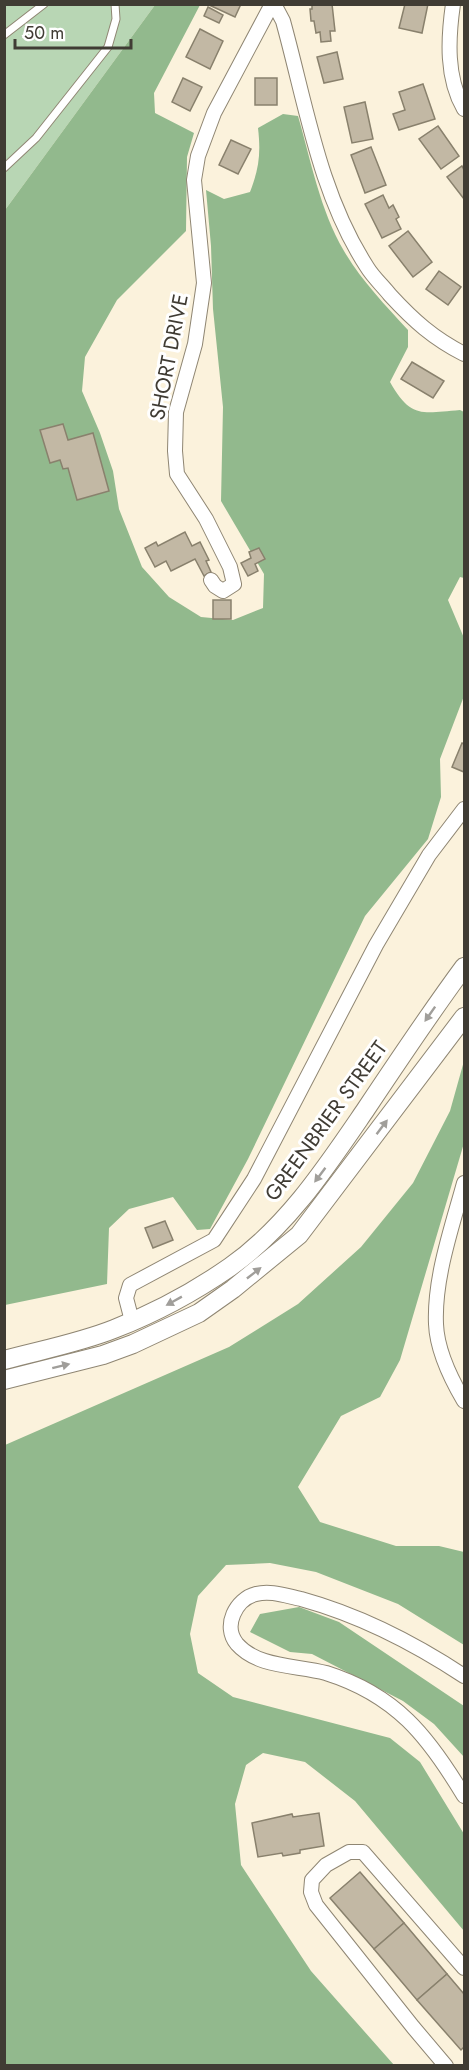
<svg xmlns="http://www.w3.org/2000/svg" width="469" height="2070" viewBox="0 0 469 2070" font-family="Jost,sans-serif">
  <rect width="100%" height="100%" fill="#fbf2dc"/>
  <polygon fill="#b8d6b4" points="5,5 155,5 5,210"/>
  <g fill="#92b98d">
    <path d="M 155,5 L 200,5 L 154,93 L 155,113 L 194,133 L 187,157 L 186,231 L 117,300 L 85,357 L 82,391 L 100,433 L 113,471 L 119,509 L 142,567 L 169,597 L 201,617 L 233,620 L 263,608 L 264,574 L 221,501 L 223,407 L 213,309 L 211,246 L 206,190 L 224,199 L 250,192 C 259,169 261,153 258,128 L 283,114 L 298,116 C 311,161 320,210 344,251 C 361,280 385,305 408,330 L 408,347 L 390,382 C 411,419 422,413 460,410 L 464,412 L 464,578 L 460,577 L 448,600 L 464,638 L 464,696 L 440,759 L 441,797 L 428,839 L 365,916 L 248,1159 L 210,1229 L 197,1230 L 173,1197 L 129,1209 L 109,1228 L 107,1284 L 5,1305 L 5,210 Z"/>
    <polygon points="464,1061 464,1143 400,1360 380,1397 341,1416 298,1487 320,1522 396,1546 439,1546 464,1552 464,1645 398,1604 316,1572 270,1563 226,1565 198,1596 190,1634 198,1673 233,1697 390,1738 420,1762 464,1834 464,1931 355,1801 305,1762 263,1753 246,1765 235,1804 241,1865 311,1971 394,2065 5,2065 5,1445 229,1347 298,1304 361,1247 413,1183 450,1111"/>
    <polygon points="299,1607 339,1622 464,1706 464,1757 434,1724 403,1701 312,1654 290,1652 250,1632 260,1614"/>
  </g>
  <g fill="#c2b8a4" stroke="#89816d" stroke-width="1.5">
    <polygon points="207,4 241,4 235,17"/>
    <polygon points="312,4 332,4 335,31 330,31 331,41 321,42 320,32 316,33 314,21 311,21 310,9 312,9"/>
    <polygon points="405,4 428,4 422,33 399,28"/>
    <polygon points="208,7 223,15 219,23 204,16"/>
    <polygon points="200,29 223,41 210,69 186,57"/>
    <polygon points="337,52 343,79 324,83 317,57"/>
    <polygon points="183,78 202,87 190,111 172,102"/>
    <rect x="255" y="78" width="22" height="27"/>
    <polygon points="423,84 435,119 399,130 393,114 405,110 399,92"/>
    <polygon points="365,102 373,139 352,143 344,107"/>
    <polygon points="438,126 459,156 441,169 419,139"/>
    <polygon points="231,140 251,149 238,174 219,165"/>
    <polygon points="371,147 386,185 365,193 351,155"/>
    <polygon points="462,166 464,170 464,199 447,177"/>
    <polygon points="383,195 389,208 393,205 399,217 396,219 401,229 382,238 365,204"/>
    <polygon points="408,231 432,262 413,277 389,246"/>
    <polygon points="439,271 461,287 448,305 426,289"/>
    <polygon points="412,362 444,381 433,398 401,379"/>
    <polygon points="63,424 68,440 93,433 109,491 77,500 68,468 63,469 60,460 50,463 40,430"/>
    <polygon points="185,532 192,546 200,542 209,560 206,561 211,572 204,576 195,559 171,571 166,561 155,567 145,548 156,542 158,546"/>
    <polygon points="259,548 265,559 255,564 258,571 248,576 241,563 251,558 249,552"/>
    <rect x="213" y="600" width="18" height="19"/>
    <polygon points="462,743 464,744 464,772 452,767"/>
    <polygon points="165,1221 173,1240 153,1248 145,1228"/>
    <polygon points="319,1813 324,1846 300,1850 300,1853 283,1856 282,1853 258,1857 252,1823 292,1814 293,1817"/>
    <polygon points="360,1872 404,1923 374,1949 330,1898"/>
    <polygon points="404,1923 447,1974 417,2000 374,1949"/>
    <polygon points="447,1974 464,1994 464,2047 461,2050 417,2000"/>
  </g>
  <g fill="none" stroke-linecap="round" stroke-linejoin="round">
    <g stroke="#8f8673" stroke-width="9">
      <g id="service">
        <polyline points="4,35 44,4"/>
        <polyline points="4,168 36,138 108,47 116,19 115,4"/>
      </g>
    </g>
    <g stroke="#8f8673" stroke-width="16">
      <g id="minor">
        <path d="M 274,4 L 283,21 C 306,104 319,193 367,267 C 373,277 383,286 390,295 C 414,321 433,338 464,354"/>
        <path d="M 453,4 C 448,39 446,78 464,109"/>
        <polyline points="211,580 215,586 223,591 234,584 230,567 206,519 177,474 175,451 176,412 195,344 204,283 194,180 198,156 214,113 272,4"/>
        <path d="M 464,1183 C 452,1227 434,1278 436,1324 C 437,1350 451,1379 464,1401"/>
        <polyline points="132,1321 126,1298 130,1285 214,1240 254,1179 376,945 429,855 464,809"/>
        <path d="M 464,1676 C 414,1643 359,1615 301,1599 C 286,1596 271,1590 256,1594 C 236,1599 222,1626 237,1644 C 258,1668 297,1665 326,1673 C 396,1695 428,1736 464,1796"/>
        <polyline points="446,2066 413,2027 316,1905 311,1892 312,1880 326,1865 349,1852 363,1852 464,1968"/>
      </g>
    </g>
    <g stroke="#8f8673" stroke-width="20">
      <g id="secondary">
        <path d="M 4,1360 C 41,1350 79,1343 114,1329 C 155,1313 194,1292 230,1267 C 288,1226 327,1166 366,1109 C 398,1061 430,1013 464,967"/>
        <polyline points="4,1380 103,1355 133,1344 199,1313 233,1289 299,1235 464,1017"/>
      </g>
    </g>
    <use href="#service" stroke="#fff" stroke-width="7"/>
    <use href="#minor" stroke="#fff" stroke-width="14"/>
    <use href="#secondary" stroke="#fff" stroke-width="18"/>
  </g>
  <defs><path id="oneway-solid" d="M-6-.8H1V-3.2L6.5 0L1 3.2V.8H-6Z" transform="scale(1.5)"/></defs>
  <g fill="#a09e9a">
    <use href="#oneway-solid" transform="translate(430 1014) rotate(125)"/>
    <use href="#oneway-solid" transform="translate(382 1127) rotate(-53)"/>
    <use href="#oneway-solid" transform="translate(320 1175) rotate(127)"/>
    <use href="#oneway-solid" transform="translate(254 1273) rotate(-38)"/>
    <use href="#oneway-solid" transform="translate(174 1301) rotate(151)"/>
    <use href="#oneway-solid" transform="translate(61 1366) rotate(-14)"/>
  </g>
  <g text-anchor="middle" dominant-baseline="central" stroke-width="6" stroke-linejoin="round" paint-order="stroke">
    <g font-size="21" fill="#403c34" stroke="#fff">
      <text transform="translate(169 357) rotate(-79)">SHORT DRIVE</text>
      <text transform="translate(326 1121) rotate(-54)">GREENBRIER STREET</text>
    </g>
  </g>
  <rect width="469" height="2070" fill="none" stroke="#403c34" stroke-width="12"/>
  <path d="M15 39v9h116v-9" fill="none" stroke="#403c34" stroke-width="3"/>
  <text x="24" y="39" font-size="18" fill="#403c34" stroke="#ffffff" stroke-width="4.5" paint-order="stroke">50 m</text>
</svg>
